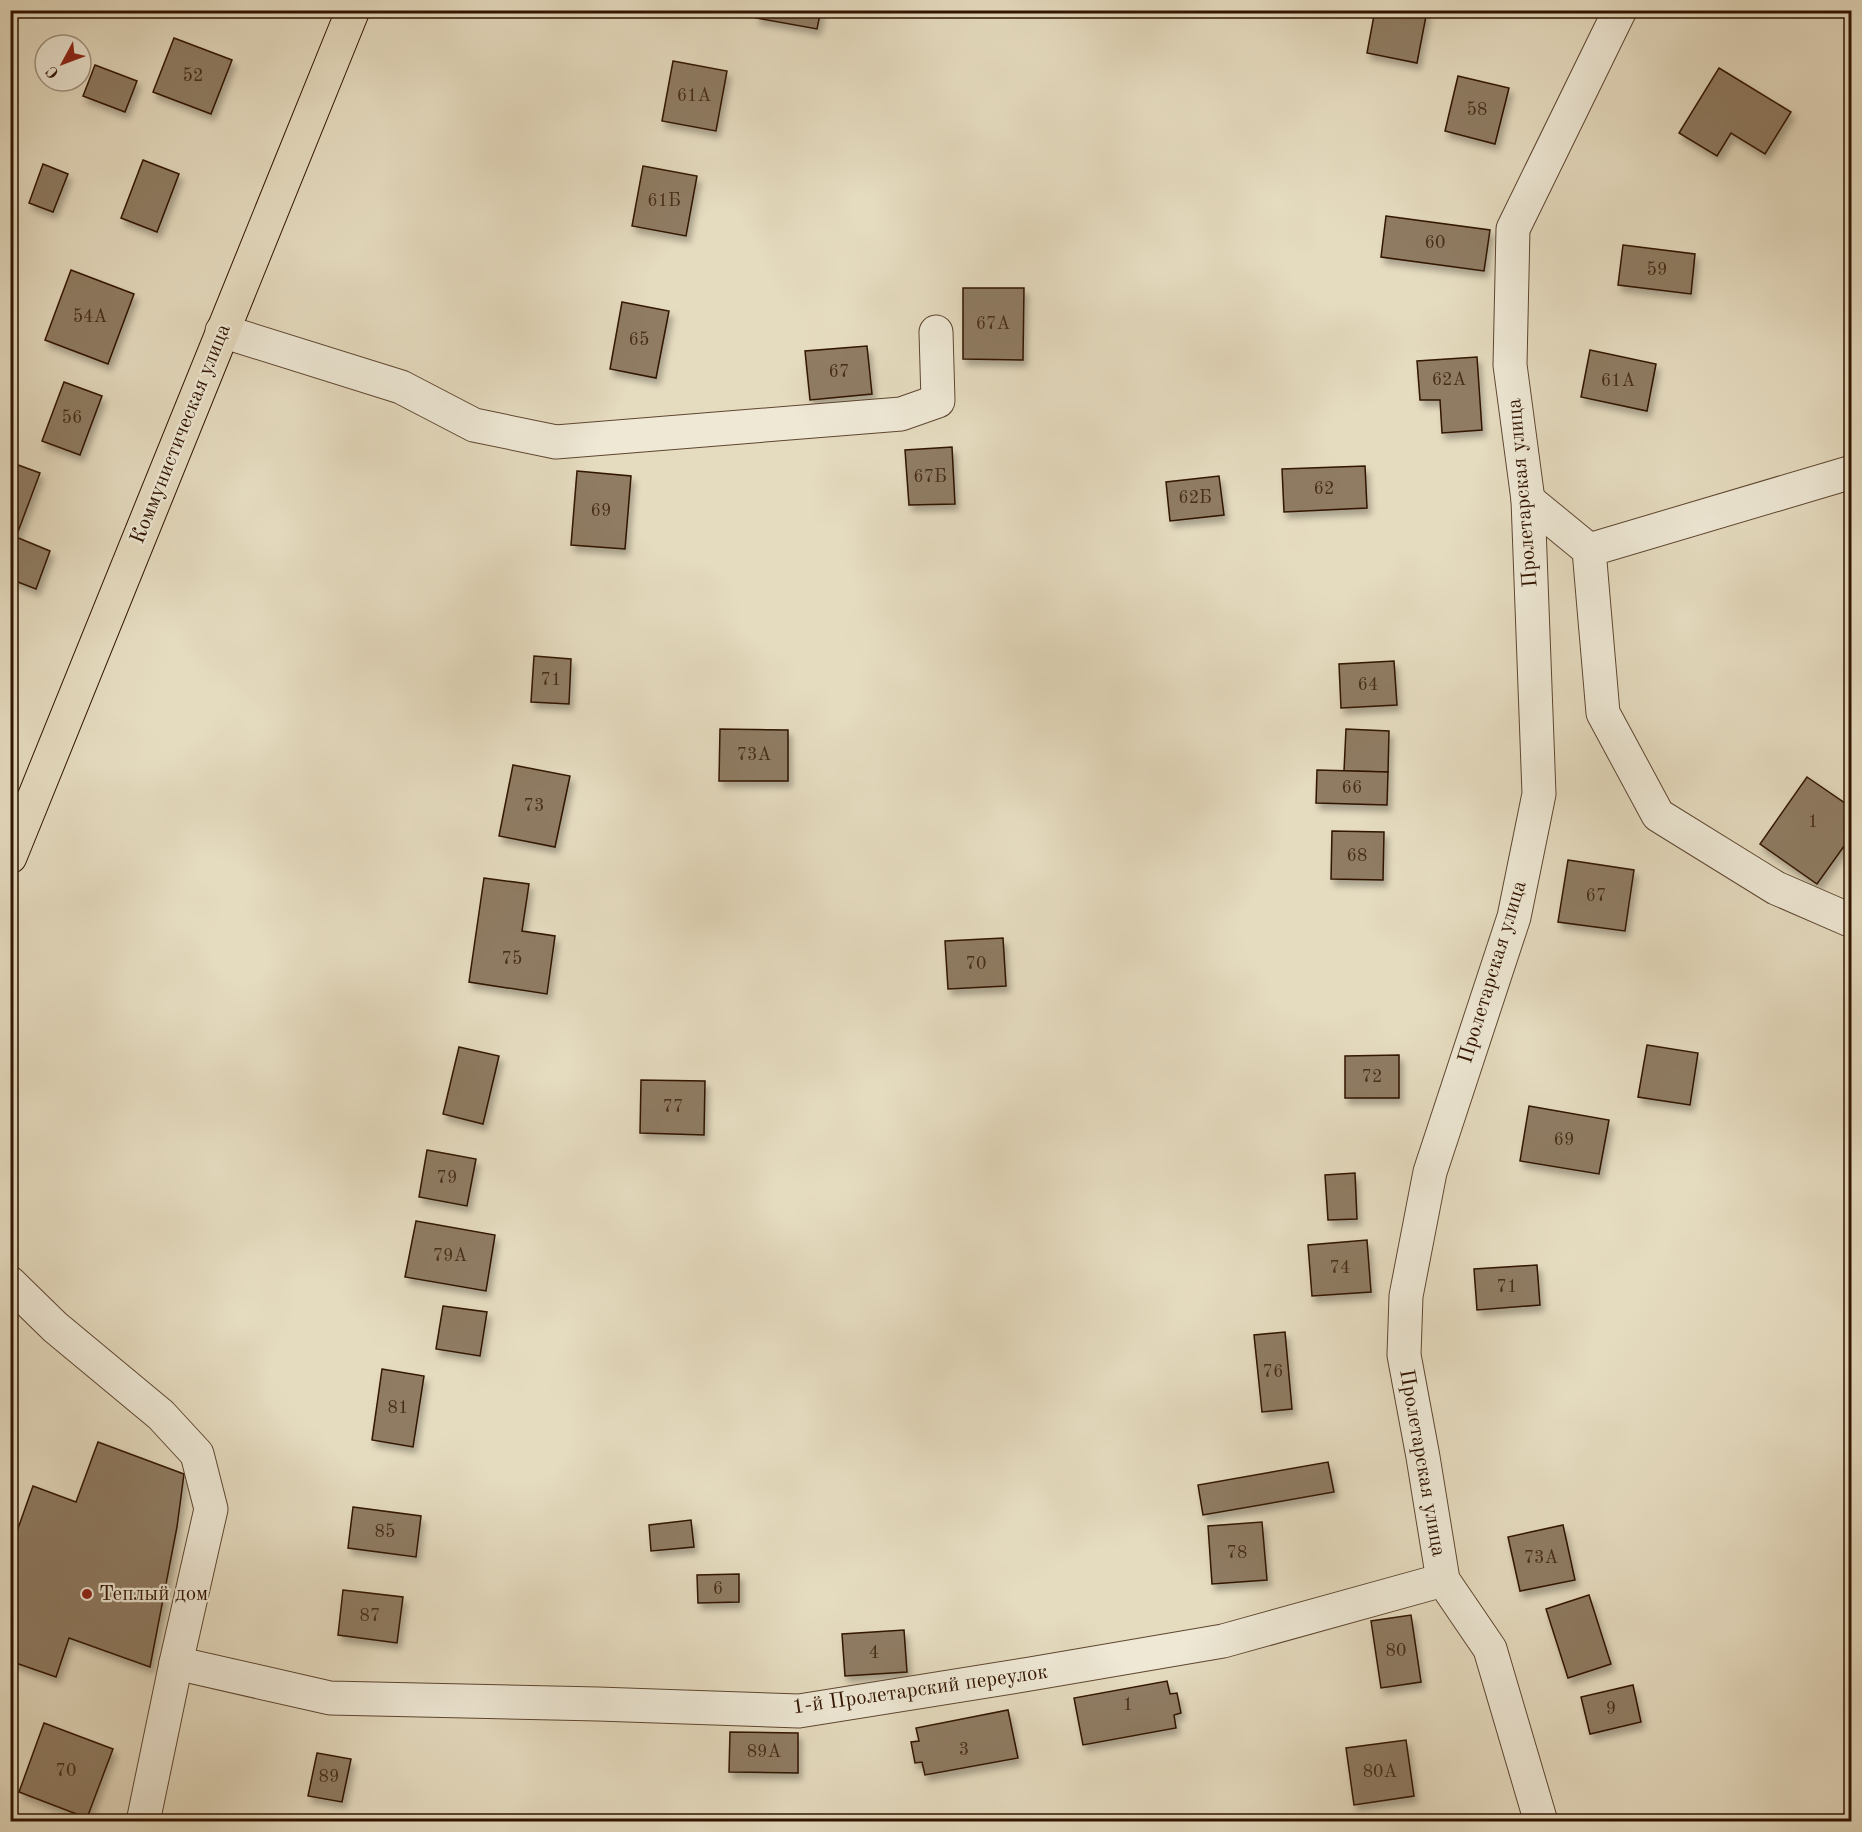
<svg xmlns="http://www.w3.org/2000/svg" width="1862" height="1832" viewBox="0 0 1862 1832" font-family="'Old Standard TT',serif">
  <defs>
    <filter id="shadow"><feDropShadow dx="3.5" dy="6" stdDeviation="3" flood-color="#0004"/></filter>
  </defs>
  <rect width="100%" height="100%" fill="#e5dbbf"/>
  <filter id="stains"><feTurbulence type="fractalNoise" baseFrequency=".00333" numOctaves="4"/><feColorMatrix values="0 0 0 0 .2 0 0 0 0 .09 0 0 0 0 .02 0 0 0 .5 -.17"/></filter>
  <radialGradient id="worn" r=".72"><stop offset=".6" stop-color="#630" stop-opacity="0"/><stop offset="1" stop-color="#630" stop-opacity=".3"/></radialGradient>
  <g fill="#8f7b63" stroke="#311400" stroke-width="1.5" filter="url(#shadow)">
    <polygon points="758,10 821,10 817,29 756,18"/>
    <polygon points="1375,10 1427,11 1417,63 1367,53"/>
    <polygon points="174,38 232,60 211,114 153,92"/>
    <polygon points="673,61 727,71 716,131 662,121"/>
    <polygon points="95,65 137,81 125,112 83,96"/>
    <polygon points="1719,68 1791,112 1765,154 1731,133 1717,156 1679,133"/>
    <polygon points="1458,76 1509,88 1495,144 1445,131"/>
    <polygon points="143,160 179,174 157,232 121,218"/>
    <polygon points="43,164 68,174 53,212 29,203"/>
    <polygon points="643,166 697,176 686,236 632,226"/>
    <polygon points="1386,216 1490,230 1484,271 1381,257"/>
    <polygon points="1623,245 1695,254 1691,294 1618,285"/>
    <polygon points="71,270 134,294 108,364 45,340"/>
    <polygon points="963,288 1024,288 1023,360 963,359"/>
    <polygon points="622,302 669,311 656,378 610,369"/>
    <polygon points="867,346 872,394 810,400 805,351"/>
    <polygon points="1590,350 1656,364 1647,411 1581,397"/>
    <polygon points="1477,357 1482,430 1442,433 1440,400 1420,400 1417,361"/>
    <polygon points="64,382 102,396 80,455 42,441"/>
    <polygon points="952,447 955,504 909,505 905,450"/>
    <polygon points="10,462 40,473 16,537 10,535"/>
    <polygon points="1365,466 1367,508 1284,512 1282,469"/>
    <polygon points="577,471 631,476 625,549 571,545"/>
    <polygon points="1219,476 1224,515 1170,521 1166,482"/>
    <polygon points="16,537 50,551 36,589 10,579 10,551"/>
    <polygon points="534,656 571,659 569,704 531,702"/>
    <polygon points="1394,661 1397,705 1341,708 1339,664"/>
    <polygon points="720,729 788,730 788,781 719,781"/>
    <polygon points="1346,729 1389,731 1388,772 1344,771"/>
    <polygon points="513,765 570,776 555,847 499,836"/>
    <polygon points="1317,770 1388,772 1387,805 1316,803"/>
    <polygon points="1807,777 1852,808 1852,835 1817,884 1760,844"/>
    <polygon points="1332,831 1384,832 1383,880 1331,879"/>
    <polygon points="1568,860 1634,870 1625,931 1558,922"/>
    <polygon points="484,878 529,884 522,931 555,936 547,994 469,982"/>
    <polygon points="1003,938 1006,986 948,989 945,941"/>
    <polygon points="1647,1045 1698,1053 1690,1105 1638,1097"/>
    <polygon points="459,1047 499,1056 483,1124 443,1114"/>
    <polygon points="1399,1055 1399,1098 1345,1098 1345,1056"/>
    <polygon points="641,1080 705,1081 704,1135 640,1133"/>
    <polygon points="1529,1106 1609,1120 1599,1174 1520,1161"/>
    <polygon points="427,1150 476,1159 467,1206 419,1197"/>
    <polygon points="1355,1173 1357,1219 1328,1220 1325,1175"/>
    <polygon points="416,1221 495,1235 486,1291 405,1277"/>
    <polygon points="1367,1240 1371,1292 1312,1296 1308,1245"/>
    <polygon points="1537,1265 1540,1305 1477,1310 1474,1269"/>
    <polygon points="443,1306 487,1312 480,1356 436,1349"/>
    <polygon points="1285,1332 1292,1409 1262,1412 1254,1335"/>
    <polygon points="382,1369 424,1376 413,1447 372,1440"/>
    <polygon points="98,1442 184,1474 177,1527 150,1667 69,1638 56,1677 10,1661 10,1551 33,1486 76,1502"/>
    <polygon points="1328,1462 1334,1492 1203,1515 1198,1485"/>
    <polygon points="353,1507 421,1516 416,1557 348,1548"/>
    <polygon points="691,1520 694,1547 651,1551 649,1525"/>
    <polygon points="1262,1522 1267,1580 1212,1584 1208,1526"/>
    <polygon points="1563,1525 1575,1580 1520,1591 1508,1537"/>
    <polygon points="739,1574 739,1602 698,1603 697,1575"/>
    <polygon points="343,1590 403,1597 397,1643 338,1635"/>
    <polygon points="1589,1595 1611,1664 1568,1678 1546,1609"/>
    <polygon points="1411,1615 1421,1682 1381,1688 1371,1621"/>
    <polygon points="904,1630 907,1672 845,1676 842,1634"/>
    <polygon points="1167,1681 1170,1694 1177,1693 1181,1713 1174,1715 1176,1728 1083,1745 1074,1698"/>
    <polygon points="1633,1685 1641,1722 1590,1734 1581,1697"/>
    <polygon points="1008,1710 1018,1758 925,1775 922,1762 915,1763 911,1742 919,1741 916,1728"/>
    <polygon points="44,1723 113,1749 87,1818 19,1792"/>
    <polygon points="730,1732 798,1733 798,1773 729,1772"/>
    <polygon points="1406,1740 1414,1796 1354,1805 1346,1748"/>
    <polygon points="317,1753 351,1759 342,1802 308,1796"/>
  </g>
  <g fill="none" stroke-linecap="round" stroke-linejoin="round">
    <g stroke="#5e4630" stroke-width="35">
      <g id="minor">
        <polyline points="222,331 401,387 474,425 556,442 901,414 938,401 936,332"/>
        <polyline points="1528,500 1589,550 1603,713 1658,815 1776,888 1852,921"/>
        <polyline points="1589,550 1852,472"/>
        <polyline points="10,1283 55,1327 161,1415 197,1454 211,1509 176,1663 143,1822"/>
        <polyline points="176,1663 330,1698 598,1704 799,1711 1030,1674 1223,1641 1443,1580"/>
        <polyline points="1541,1822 1490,1649 1443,1580 1423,1457 1404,1355 1406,1296 1430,1172 1514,917 1539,794 1528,500 1510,365 1513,229 1620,10"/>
      </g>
    </g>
    <g stroke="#311400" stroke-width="35">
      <polyline id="major" points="10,857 353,10"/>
    </g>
    <use href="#minor" stroke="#eee8d5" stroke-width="33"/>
    <use href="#major" stroke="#e5dbbf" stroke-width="33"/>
  </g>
  <circle fill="#8f2418" stroke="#eee8d5" stroke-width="2" cx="87" cy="1594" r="6"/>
  <g text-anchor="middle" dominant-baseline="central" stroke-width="4.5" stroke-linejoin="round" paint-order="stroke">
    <g font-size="18" fill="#482e19">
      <text x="193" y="76">52</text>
      <text x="694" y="96">61А</text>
      <text x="1477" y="110">58</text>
      <text x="664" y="201">61Б</text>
      <text x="1435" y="243">60</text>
      <text x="1657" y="270">59</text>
      <text x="90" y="317">54А</text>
      <text x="993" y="324">67А</text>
      <text x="639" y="340">65</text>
      <text x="839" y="372">67</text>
      <text x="1449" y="380">62А</text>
      <text x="1618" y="381">61А</text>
      <text x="72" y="418">56</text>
      <text x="930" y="477">67Б</text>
      <text x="1324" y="489">62</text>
      <text x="1195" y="498">62Б</text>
      <text x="601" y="511">69</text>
      <text x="551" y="680">71</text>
      <text x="1368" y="685">64</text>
      <text x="754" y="755">73А</text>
      <text x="1352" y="788">66</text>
      <text x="534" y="806">73</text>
      <text x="1813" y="822">1</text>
      <text x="1357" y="856">68</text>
      <text x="1596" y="896">67</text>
      <text x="512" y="959">75</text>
      <text x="976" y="964">70</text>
      <text x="1372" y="1077">72</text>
      <text x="673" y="1107">77</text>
      <text x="1564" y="1140">69</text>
      <text x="447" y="1178">79</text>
      <text x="450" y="1256">79А</text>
      <text x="1340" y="1268">74</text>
      <text x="1507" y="1287">71</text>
      <text x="1273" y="1372">76</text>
      <text x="398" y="1408">81</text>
      <text x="385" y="1532">85</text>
      <text x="1237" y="1553">78</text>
      <text x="1541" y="1558">73А</text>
      <text x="718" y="1589">6</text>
      <text x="370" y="1616">87</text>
      <text x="1396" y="1651">80</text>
      <text x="874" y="1653">4</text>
      <text x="1128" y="1705">1</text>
      <text x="1611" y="1709">9</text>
      <text x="964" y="1750">3</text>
      <text x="764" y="1752">89А</text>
      <text x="66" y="1771">70</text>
      <text x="1380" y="1772">80А</text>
      <text x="329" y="1777">89</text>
    </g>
    <g font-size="21" fill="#311400" stroke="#eee8d5">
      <text transform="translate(181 434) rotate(-68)">Коммунистическая улица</text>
      <text transform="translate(1523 493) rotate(-95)">Пролетарская улица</text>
      <text transform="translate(1493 972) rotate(-73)">Пролетарская улица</text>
      <text transform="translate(1422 1463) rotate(80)">Пролетарская улица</text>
      <text transform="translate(920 1690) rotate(-8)">1-й Пролетарский переулок</text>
    </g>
    <g font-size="21" fill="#311400" stroke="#eee8d5" text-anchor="start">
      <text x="99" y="1594">Теплый дом</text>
    </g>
  </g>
  <rect width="1862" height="1832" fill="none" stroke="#e5dbbf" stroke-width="36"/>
  <rect x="12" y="12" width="1838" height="1808" fill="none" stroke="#311400" stroke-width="3"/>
  <rect x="18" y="18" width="1826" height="1796" fill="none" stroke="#311400" stroke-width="1.5"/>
  <g transform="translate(63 63) rotate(229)"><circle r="28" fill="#eee8d5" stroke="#a29380" stroke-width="1.5"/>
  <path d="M0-4.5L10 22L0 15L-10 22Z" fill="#8f2418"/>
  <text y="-9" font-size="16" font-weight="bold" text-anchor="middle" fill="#311400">С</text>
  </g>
  <rect width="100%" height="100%" filter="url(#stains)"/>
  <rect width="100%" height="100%" fill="url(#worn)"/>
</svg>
